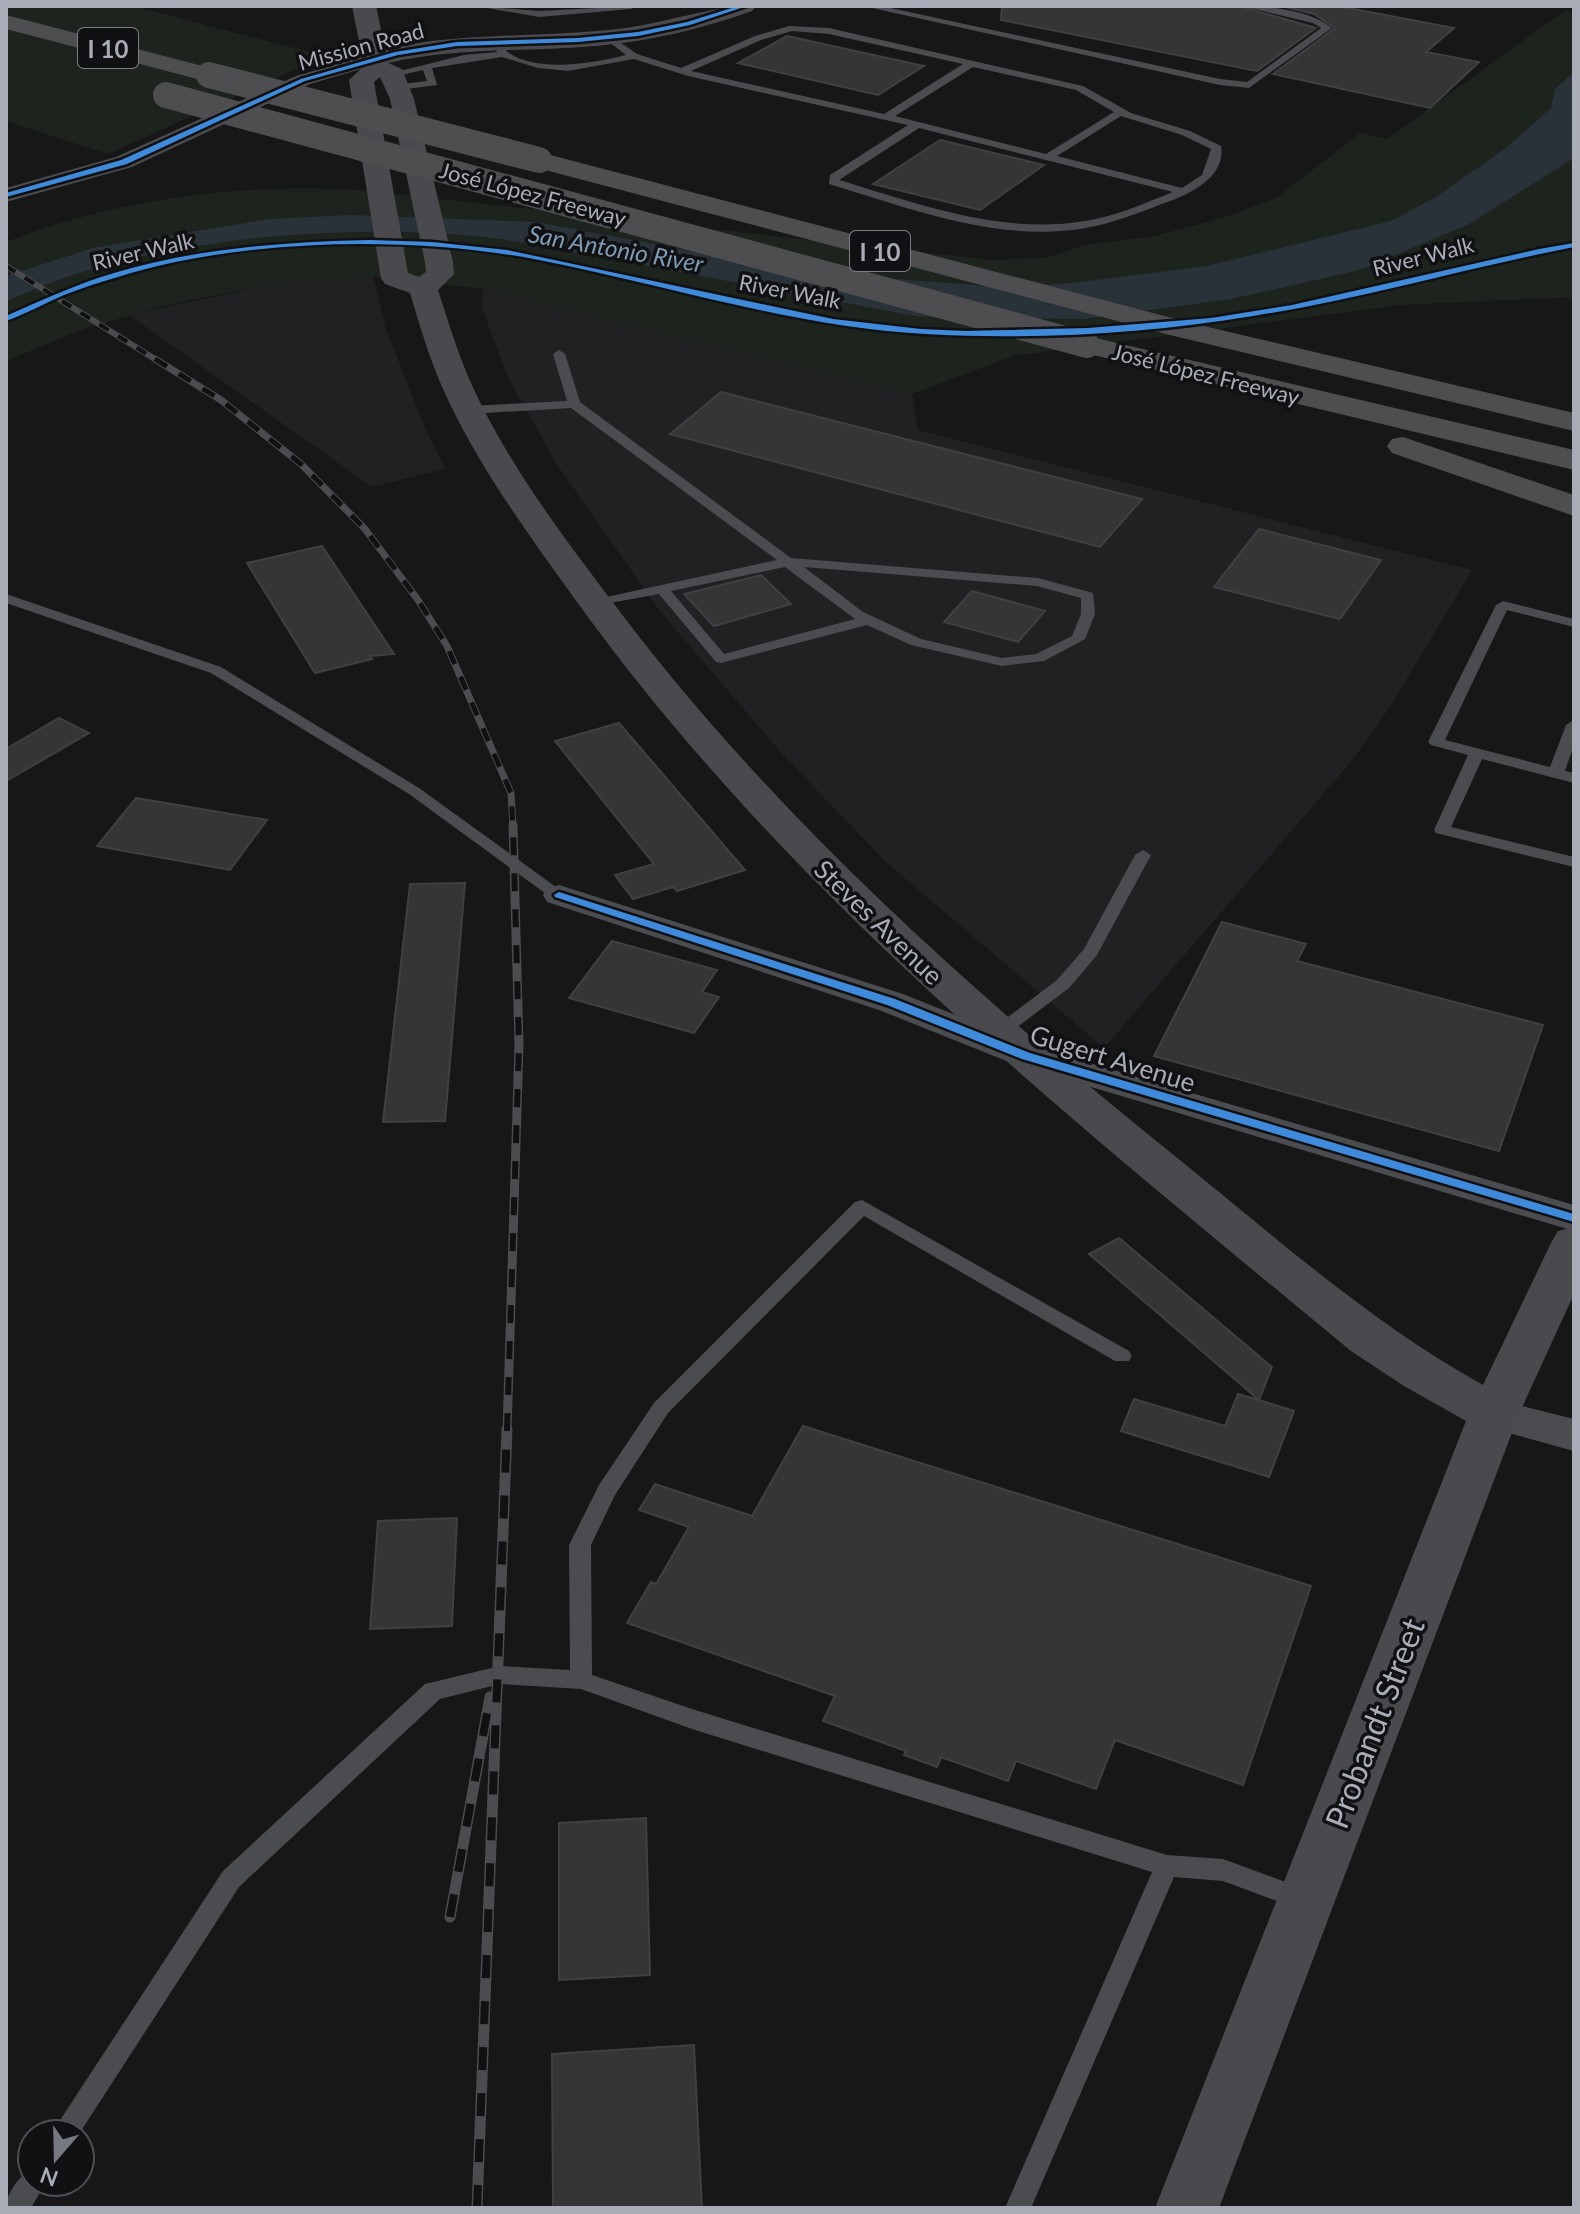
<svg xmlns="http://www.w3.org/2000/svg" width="1580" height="2214" viewBox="0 0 1580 2214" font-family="Lato,sans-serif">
  <rect width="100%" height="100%" fill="#171717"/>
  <g fill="#212123">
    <polygon points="373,276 386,329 425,428 446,469 372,487 129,315 268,285"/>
    <polygon points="483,289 912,394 918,430 1472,570 1388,710 1351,762 1104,1048 887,863 784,756 659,610 558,466 508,378 482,308"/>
  </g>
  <g fill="#1d241e">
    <polygon points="6,6 133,6 332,58 289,72 108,154 6,121"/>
    <path d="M 1564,11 L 1574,12 L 1574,297 L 1400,305 L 1013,356 L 912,394 L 483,289 L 373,276 L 268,285 L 171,304 L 86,328 L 6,361 L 6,242 C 114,199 243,183 359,190 L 991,260 L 1045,258 L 1086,245 L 1155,236 L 1225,217 L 1276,198 L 1360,133 L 1387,139 Z"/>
  </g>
  <path fill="#2a3239" d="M 1574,72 L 1574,158 L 1469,224 L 1360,270 L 1231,299 L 1084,319 L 921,317 L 501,239 C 358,220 135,237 6,302 L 6,276 L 93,248 L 270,219 L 350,215 L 536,222 L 804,272 L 1001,287 L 1071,283 L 1207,266 L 1391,221 L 1436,197 L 1506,148 L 1551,108 L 1555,89 Z"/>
  <g fill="#353536" stroke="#3f4043" stroke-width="2">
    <polygon points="1002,6 1239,6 1316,28 1257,71 1001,20"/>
    <polygon points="1282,6 1338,6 1454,28 1426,52 1479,62 1430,108 1273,74 1335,28 1314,14"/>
    <polygon points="787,36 924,66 878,95 738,63"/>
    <polygon points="940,140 1044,165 980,210 873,184"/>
    <polygon points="721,392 1142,499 1100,547 670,434"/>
    <polygon points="1259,529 1381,560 1340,619 1214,587"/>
    <polygon points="322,546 394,654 371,656 372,659 315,673 247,563"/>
    <polygon points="761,575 791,604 714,626 684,594"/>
    <polygon points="972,591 1045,611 1018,642 944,622"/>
    <polygon points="59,718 89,733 6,781 6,749"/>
    <polygon points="619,723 745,870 677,891 673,887 633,899 615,875 654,864 555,741"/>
    <polygon points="136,798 267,820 230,870 97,846"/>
    <polygon points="465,883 445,1121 383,1122 410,884"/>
    <polygon points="1222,922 1306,944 1297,961 1543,1025 1499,1151 1154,1056"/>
    <polygon points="612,941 717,970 702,992 719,997 694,1033 569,998"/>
    <polygon points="1119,1238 1272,1367 1259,1400 1294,1411 1269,1477 1121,1431 1134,1399 1225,1426 1238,1394 1259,1400 1089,1254"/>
    <polygon points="803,1426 1311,1586 1243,1785 1115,1740 1096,1789 1016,1761 1008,1781 941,1757 937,1767 904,1755 906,1751 823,1721 835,1696 627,1623 651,1582 656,1584 689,1527 639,1510 655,1484 752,1516"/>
    <polygon points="457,1518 452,1626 370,1629 378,1521"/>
    <polygon points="646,1818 650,1975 559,1980 559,1823"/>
    <polygon points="694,2045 702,2208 553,2208 552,2054"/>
  </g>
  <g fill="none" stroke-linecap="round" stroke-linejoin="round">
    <g fill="#4b4c50" fill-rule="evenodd">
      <polygon points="476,6 539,11 636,6 631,9 539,17"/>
      <path d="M 863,6 L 881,6 L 1220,79 L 1247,82 L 1321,28 L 1313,23 L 1242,6 C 1269,6 1311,10 1332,28 L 1249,88 L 1220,85 Z"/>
      <path d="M 789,26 L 829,28 L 1083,86 L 1131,113 L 1190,131 L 1221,146 C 1226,174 1196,191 1173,200 C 1145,210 1115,223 1086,228 C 998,243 912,209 829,184 L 830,175 L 908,125 L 688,76 L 634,59 L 568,71 L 538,68 L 502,57 L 432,68 L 437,85 L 398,90 L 394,89 L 394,85 L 427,81 L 423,70 L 393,77 L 388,74 L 464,55 L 497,52 L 492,42 L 497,39 C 503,43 503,49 509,53 C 538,73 595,63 626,55 L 605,39 L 605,35 L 608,34 L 637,54 L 681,68 L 755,36 ZM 792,31 L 829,34 L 963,64 L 884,114 L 691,71 L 761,40 ZM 973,67 L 1076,90 L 1114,112 L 1046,154 L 895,116 ZM 1121,116 L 1182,135 L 1211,149 L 1202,175 L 1182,188 L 1057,156 ZM 919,128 L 1173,192 C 1145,203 1114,217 1085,221 C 1001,235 919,204 839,180 Z"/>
      <path d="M 559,350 L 565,354 L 580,402 L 791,558 L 1038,578 L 1093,593 L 1095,614 L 1085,639 L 1044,661 L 1002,666 L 911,645 L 867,625 L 721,663 L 716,662 L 659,594 L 588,607 L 588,601 L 777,560 L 571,408 L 469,414 L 463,410 L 469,406 L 567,401 L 553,354 ZM 785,567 L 855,619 L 724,654 L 671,591 ZM 804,567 L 1037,586 L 1081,598 L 1081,614 L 1072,636 L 1036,654 L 1002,658 L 921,639 L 863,612 Z"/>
      <polygon points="6,594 221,667 419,788 567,895 559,900 553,899 409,794 211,673 6,603"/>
      <polygon points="1503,601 1574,619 1574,627 1507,610 1445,740 1550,767 1566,725 1574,720 1574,745 1565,771 1574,773 1574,783 1482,759 1451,827 1574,857 1574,867 1436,833 1434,830 1468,755 1431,745 1428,742 1496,605"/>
      <polygon points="1143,850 1151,855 1097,955 1069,988 1004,1037 992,1037 989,1033 992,1029 1057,980 1084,949 1135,855"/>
      <polygon points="862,1200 1129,1351 1132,1356 1129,1361 1115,1361 864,1216 668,1413 615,1495 591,1545 592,1675 692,1709 1167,1855 1223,1859 1310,1891 1313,1899 1310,1907 1301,1910 1223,1881 1174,1877 1031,2208 1005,2208 1152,1872 692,1729 581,1689 500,1684 440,1699 239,1887 79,2134 51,2134 223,1871 425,1684 500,1666 570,1670 569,1545 599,1485 654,1403 855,1202"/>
      <path d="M 32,2170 L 32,2182 L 46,2182 L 31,2208 L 6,2208 C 6,2194 19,2175 32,2170 Z"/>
    </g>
    <g fill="#4b4c50" fill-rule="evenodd">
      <polygon points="374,53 384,59 381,63 310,84 132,167 6,202 6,188 116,157 296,76"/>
      <polygon points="559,885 903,994 1038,1048 1574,1205 1574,1231 1014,1064 879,1010 547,902 543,895 547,888"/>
      <polygon points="1494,1399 1574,1419 1574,1451 1480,1425 1474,1414 1480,1403"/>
    </g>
    <path fill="#4a4a4e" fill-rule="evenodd" d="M 352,6 L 376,6 L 385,49 C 461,32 540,38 617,29 C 664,24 708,6 756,6 L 752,11 C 702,29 650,41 596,46 C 527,52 456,47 388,63 L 402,69 L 414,99 L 453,262 L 454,274 L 438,290 C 450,327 461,364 478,398 C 512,468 559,531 605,592 C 768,812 973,994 1186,1165 C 1282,1243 1375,1325 1483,1385 L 1551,1243 L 1558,1231 L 1574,1227 L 1574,1294 L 1519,1414 L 1219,2208 L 1155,2208 L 1466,1421 L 1404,1386 L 1351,1351 C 1072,1120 790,897 577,602 C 531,538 483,473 449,402 C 432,367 421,330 410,293 L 385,284 L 381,278 L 349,80 L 364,66 ZM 380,77 L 390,99 L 425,262 L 426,272 L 419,277 L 408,273 L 374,82 Z"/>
    <g fill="#4e4e51" fill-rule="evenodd">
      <polygon points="6,15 218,70 221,75 218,80 209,82 6,29"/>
      <polygon points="539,152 1191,323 1574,413 1574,431 1174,336 530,166 526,160 530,154"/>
      <polygon points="1087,336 1574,450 1574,470 1077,351 1072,345 1077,339"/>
      <polygon points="1403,437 1574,495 1574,516 1392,453 1387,446 1392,439"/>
    </g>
    <g stroke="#4b4c4f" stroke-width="6">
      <polyline id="rail-far3" points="6,266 158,361"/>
    </g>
    <g stroke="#4b4c4f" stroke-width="7">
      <polyline id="rail-far2" points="155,359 221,400 301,464 365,529 418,600 447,646 511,793 513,827"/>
    </g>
    <g stroke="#4b4c4f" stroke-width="9">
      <polyline id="rail-far1" points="507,1431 519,1045 513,825"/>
    </g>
    <g stroke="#4b4c4f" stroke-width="11">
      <g id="rail">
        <polyline points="450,1917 490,1697"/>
        <polyline points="477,2208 507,1429"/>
      </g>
    </g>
    <use href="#rail-far3" stroke="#111113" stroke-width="4" stroke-dasharray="11" stroke-linecap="butt"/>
    <use href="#rail-far2" stroke="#111113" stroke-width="5" stroke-dasharray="14" stroke-linecap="butt"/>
    <use href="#rail-far1" stroke="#111113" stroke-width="6" stroke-dasharray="18" stroke-linecap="butt"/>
    <use href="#rail" stroke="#111113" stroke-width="8" stroke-dasharray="23" stroke-linecap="butt"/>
    <g stroke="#4e4e51" stroke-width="26">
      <polyline points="209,75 539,160"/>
      <polyline points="166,95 1087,345"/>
    </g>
    <g stroke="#111113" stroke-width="5">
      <g id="cycleway">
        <polygon points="738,6 747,6 690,25 638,36 578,42 457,46 398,55 305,81 127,164 6,197 6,193 121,160 301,79 395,52 457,42 578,38 638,32 687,22"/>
        <path d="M 370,240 L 432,242 L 507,250 L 833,319 L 921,329 L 965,331 L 1088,328 L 1211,318 L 1292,305 L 1539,249 L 1574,243 L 1574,247 C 1466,268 1361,299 1253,316 C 1145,334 1033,340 925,334 C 794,327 667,285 539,260 C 412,235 241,238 118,277 C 100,282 82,288 64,295 C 45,303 26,314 6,321 L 6,316 C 42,300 77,284 114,273 C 197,248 284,242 370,240 Z"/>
        <polygon points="559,892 895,999 1030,1053 1574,1214 1574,1222 1022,1059 887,1005 555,897 554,895"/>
      </g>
    </g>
    <use href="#cycleway" fill="#408adc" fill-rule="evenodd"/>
  </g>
  <g text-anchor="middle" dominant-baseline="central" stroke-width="7" stroke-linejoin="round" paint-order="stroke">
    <g font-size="22" fill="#a8adb8" stroke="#111113">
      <text transform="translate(361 46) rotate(-15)">Mission Road</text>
      <text transform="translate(533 194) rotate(15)">José López Freeway</text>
      <text transform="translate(143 251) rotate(-13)">River Walk</text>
      <text transform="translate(1423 256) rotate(-14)">River Walk</text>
      <text transform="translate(790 291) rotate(11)">River Walk</text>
      <text transform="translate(1206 374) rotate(14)">José López Freeway</text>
    </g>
    <g fill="#111113" stroke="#7b7e86" stroke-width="2">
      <rect x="78" y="28" width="60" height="40" rx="6"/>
      <rect x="850" y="231" width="60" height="40" rx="6"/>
    </g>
    <g font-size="24" font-weight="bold" fill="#a8adb8">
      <text x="108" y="48">I 10</text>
      <text x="880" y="251">I 10</text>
    </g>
    <g font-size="24" font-style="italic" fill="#7f9bb3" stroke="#111113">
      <text transform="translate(616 248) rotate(10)">San Antonio River</text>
    </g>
    <g font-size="26" fill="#a8adb8" stroke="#111113">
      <text transform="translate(879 922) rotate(44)">Steves Avenue</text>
      <text transform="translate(1113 1058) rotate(17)">Gugert Avenue</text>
    </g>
    <g font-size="32" fill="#a8adb8" stroke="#111113">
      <text transform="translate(1374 1723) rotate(-69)">Probandt Street</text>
    </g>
  </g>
  <rect width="1580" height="2214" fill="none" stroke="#a8adb8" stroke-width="16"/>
  <g transform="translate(56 2158) rotate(200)"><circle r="38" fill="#111113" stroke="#4d4f55" stroke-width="2"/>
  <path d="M0-6L14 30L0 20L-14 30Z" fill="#757880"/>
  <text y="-12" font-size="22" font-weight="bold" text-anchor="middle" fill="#a8adb8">N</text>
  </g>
</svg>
